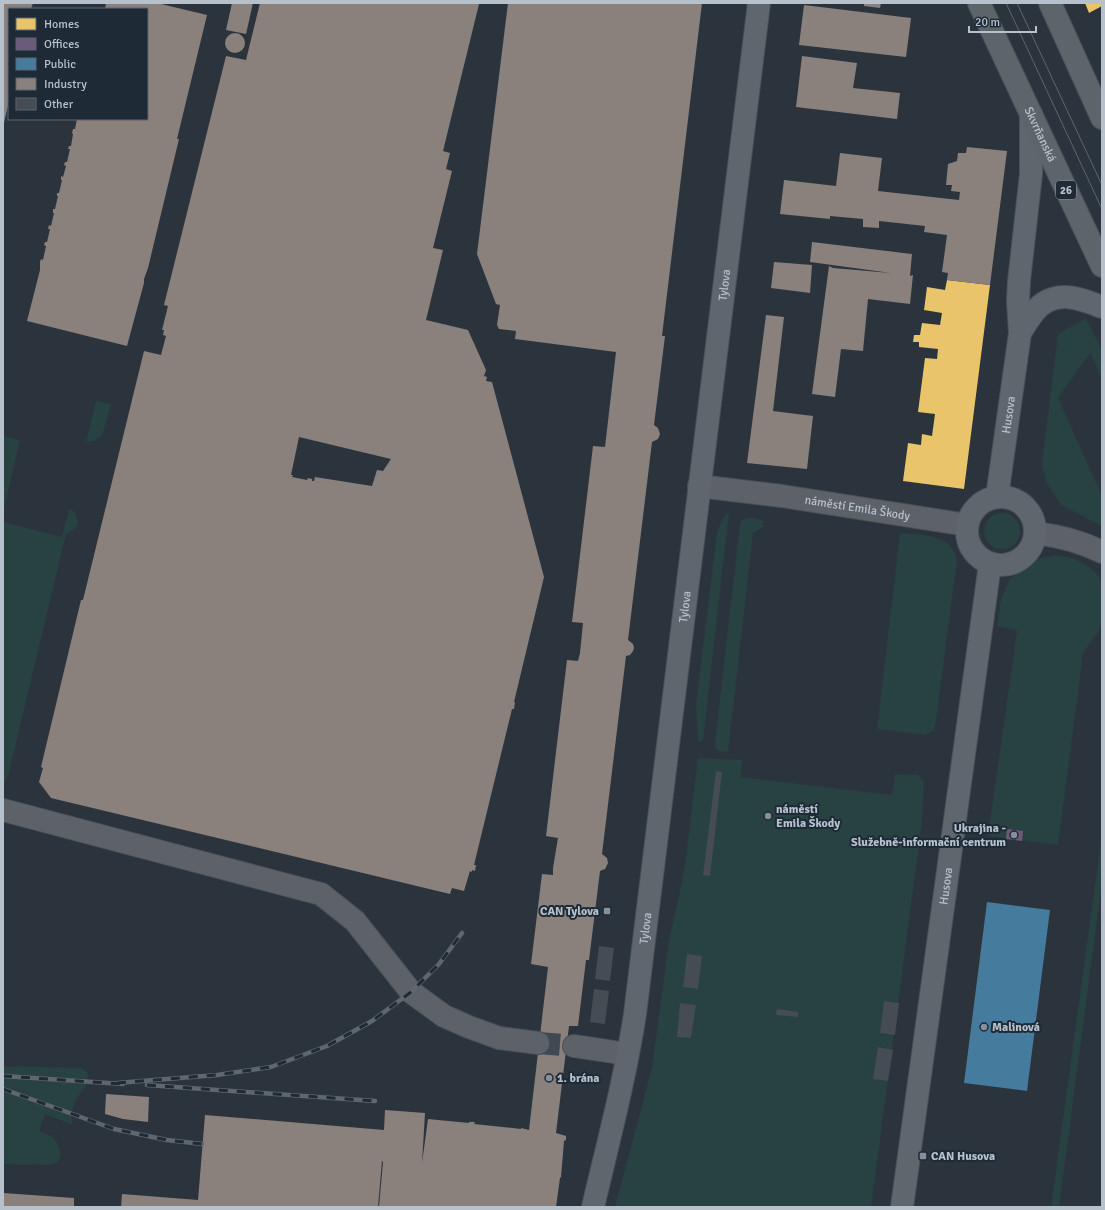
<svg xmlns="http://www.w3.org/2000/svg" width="1105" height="1210" viewBox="0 0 1105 1210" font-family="Signika,sans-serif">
  <rect width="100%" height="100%" fill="#2b343c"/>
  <g fill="#284141">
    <polygon points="1086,318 1102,351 1102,378 1090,353 1058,398 1102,496 1102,526 1061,505 1046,482 1042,463 1058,334"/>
    <polygon points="96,401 111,404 102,436 94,441 86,442"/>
    <polygon points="3,436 20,440 3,512"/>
    <path d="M 69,509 L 75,512 L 78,522 C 76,529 73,531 66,534 L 8,776 L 3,784 L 3,522 L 62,537 Z"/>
    <path d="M 729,512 L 703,741 L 698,741 L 696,704 L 717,533 C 720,524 722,518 729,512 Z"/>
    <circle cx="1002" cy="531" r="18"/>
    <path d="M 747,518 C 753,518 760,518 764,522 L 762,528 L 753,533 L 728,752 L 719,751 L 715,748 L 715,743 L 740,524 L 742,520 Z"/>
    <path d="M 900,533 C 921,535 953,533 957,561 L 935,727 L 933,731 L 925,735 L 877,729 Z"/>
    <polygon points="1056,555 1072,558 1085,564 1097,574 1102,584 1102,620 1098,633 1089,644 1083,654 1058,845 988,836 1017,630 997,626 1001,599 1010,579 1037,559"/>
    <polygon points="698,758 742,760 741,777 892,795 895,774 918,775 924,781 922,822 871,1207 615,1207 652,1068 669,940 681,887 685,864"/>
    <polygon points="1102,834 1102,883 1059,1207 1051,1207"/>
    <path d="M 3,1066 L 81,1068 L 87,1072 L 88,1076 L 87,1085 L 82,1090 L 75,1102 L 71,1115 L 73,1125 L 45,1114 L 39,1131 C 43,1133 48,1134 52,1137 C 59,1143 63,1153 58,1162 L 49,1165 L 3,1164 Z"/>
  </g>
  <g fill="#e9c46a">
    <polygon points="1085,3 1102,3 1102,6 1089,13"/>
    <polygon points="947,280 990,285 964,489 903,481 908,443 921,445 922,434 932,436 935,414 918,412 925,358 937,359 938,349 919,347 919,342 913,342 914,335 920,335 922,323 940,325 942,313 924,310 927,287 945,290"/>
  </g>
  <polygon fill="#6d597a" points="1007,829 1023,831 1022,841 1006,839"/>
  <polygon fill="#457b9d" points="987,902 1050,910 1027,1091 964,1083"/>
  <g fill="#8a817c" fill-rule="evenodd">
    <polygon points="3,3 33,3 31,9 9,9 9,101 4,123"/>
    <polygon points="106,3 157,3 207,15 177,139 179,139 148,268 144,279 144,283 127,346 27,321 40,270 40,262 41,259 43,260 46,246 44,245 45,242 47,242 50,229 48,229 49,225 51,226 54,213 53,213 53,209 55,209 58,196 57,196 57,193 59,193 62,180 61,180 61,176 63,177 66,166 64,165 65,162 67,162 70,149 68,149 69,146 71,146 73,134 72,133 73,129 75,129 77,119 147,119 147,9 105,9"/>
    <polygon points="232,3 253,3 246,34 226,30"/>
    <path d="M 260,3 L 474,3 L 479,4 L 443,151 L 450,153 L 446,169 L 452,171 L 433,248 L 443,250 L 426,320 L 468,330 L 486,370 L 484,376 L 487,377 L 486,381 L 492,382 L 544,577 L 514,702 L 515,702 L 514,709 L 512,709 L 474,865 L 476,865 L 475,871 L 472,870 L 472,872 L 470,871 L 464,891 L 452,888 L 450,894 L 51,798 L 39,782 L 43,768 L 41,767 L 81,600 L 83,600 L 144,351 L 161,355 L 166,336 L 163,335 L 164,330 L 162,330 L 168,306 L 164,305 L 226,56 L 246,60 ZM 299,437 L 391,459 L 383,471 L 377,470 L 372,486 L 315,477 L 314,481 L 312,481 L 312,479 L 308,478 L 307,480 L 292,477 L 293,475 L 291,475 Z"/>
    <polygon points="508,3 702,3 662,336 665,336 654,425 658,428 660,434 658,439 652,442 628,640 633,644 634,648 633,651 630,655 626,656 602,854 607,858 608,863 605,869 600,871 589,960 586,960 578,1026 569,1026 556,1133 566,1136 566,1140 564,1141 561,1177 560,1178 556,1207 379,1207 383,1162 382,1161 378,1207 121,1207 122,1194 198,1200 205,1115 384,1130 385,1110 425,1113 422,1163 428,1119 469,1123 469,1122 475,1122 474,1124 521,1129 521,1128 529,1130 548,967 531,964 542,874 553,875 553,868 558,838 546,836 567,660 578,661 580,653 583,623 572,622 593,446 605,447 616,352 515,339 516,331 499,329 497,325 500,305 496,304 477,254"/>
    <polygon points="864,3 881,3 880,8 864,6"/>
    <polygon points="804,5 911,18 906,57 799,45"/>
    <circle cx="235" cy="43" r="10"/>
    <polygon points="802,56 857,63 853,88 900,93 897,119 796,107"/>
    <polygon points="967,147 1007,151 990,285 947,280 948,273 942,272 947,235 924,232 925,226 879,221 879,228 863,227 863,219 830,216 830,219 780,214 784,180 836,186 840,153 882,158 878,191 959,200 960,192 951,191 952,185 946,185 948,164 957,161 958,153 966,153"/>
    <polygon points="812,242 912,254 910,276 913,275 910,304 868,299 863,351 841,349 835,397 812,394 829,266 833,268 891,273 810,262"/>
    <polygon points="774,262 812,265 810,293 771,288"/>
    <polygon points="766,315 784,317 773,411 813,416 807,469 747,463"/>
    <polygon points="106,1094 149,1097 148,1122 123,1119 105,1114"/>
    <polygon points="3,1193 74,1198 74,1207 3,1207"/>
  </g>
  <g fill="#454c53">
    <polygon points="716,771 722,772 710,876 703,875"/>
    <polygon points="599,946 614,948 610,981 595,979"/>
    <polygon points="687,954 702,956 698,989 683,987"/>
    <polygon points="594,989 609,991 605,1024 590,1022"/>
    <polygon points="884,1001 899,1003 895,1035 880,1033"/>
    <polygon points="680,1003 696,1005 691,1038 677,1037"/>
    <polygon points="777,1009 798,1012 798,1017 776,1015"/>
    <polygon points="878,1047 893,1050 888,1081 873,1079"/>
  </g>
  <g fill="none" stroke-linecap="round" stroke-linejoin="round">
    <polyline stroke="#404952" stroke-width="22" stroke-dasharray="22 11" stroke-linecap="butt" points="538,1043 574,1046"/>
    <g stroke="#4a5056" stroke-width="24">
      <g id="street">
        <path id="s1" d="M 699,486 L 782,496 L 967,525"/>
        <path d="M 1035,533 C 1060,536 1080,541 1102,552"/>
        <polyline points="3,810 321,894 355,921 411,992 444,1016 469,1027 499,1038 538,1043"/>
        <polyline points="574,1046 627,1054"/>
      </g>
    </g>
    <g stroke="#4a5056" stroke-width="24">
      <g id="secondary">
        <path d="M 1020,333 C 1024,326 1029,319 1034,312 C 1054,288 1078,298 1102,307"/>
        <circle cx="1001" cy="531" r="34"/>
        <path id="s2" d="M 997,497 L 1020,333 L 1018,301 L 1019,281 L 1031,174 L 1031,114"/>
        <path id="s3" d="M 593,1207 C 608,1143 625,1079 635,1014 L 759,3"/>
        <path id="s4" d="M 902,1207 L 990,564"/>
      </g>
    </g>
    <g stroke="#495158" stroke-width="24">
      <g id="primary">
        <path id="s5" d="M 979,3 L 1102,266"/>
        <polyline points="1050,3 1102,118"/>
      </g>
    </g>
    <use href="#street" stroke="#5c6268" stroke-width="22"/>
    <use href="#secondary" stroke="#60666e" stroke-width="22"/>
    <use href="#primary" stroke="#5e656a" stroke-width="22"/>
    <g stroke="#60666d" stroke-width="1">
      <polyline points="1006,3 1102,209"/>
      <polyline points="1017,3 1102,185"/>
    </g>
    <g stroke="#60666d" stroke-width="4.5">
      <g id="rail">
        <polyline points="3,1076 123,1084"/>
        <polyline points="117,1083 217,1075 271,1067 327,1046 372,1021 411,992 439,964 462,933"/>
        <polyline points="147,1085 375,1101"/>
        <polyline points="3,1089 114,1129 167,1140 202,1144"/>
      </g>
    </g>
    <use href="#rail" stroke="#1e2b37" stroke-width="3" stroke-dasharray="9" stroke-linecap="butt"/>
  </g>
  <g fill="#85909a" stroke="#1e2b37" stroke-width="1.5">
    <circle cx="768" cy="816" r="4"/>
    <circle cx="1014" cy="835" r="4"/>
    <rect x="603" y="907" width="8" height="8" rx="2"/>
    <circle cx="984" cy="1027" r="4"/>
    <circle cx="549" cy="1078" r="4"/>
    <rect x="919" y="1152" width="8" height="8" rx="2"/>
  </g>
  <g text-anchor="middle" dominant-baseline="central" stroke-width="4" stroke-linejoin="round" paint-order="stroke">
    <rect fill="#1e2b37" stroke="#88949f" stroke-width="1" x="1056" y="181" width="20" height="18" rx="3"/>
    <g font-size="11" font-weight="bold" fill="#b6c1cc">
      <text x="1066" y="190">26</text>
    </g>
    <g font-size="12" fill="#b6c1cc" stroke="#1e2b37">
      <text stroke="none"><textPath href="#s5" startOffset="145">Skvrňanská</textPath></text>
      <text stroke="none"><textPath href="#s3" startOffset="932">Tylova</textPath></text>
      <text stroke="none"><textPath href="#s2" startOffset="83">Husova</textPath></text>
      <text stroke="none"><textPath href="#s1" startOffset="160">náměstí Emila Škody</textPath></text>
      <text stroke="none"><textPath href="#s3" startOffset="608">Tylova</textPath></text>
      <text stroke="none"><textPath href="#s4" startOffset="324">Husova</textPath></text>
      <text stroke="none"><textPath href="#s3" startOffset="284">Tylova</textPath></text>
    </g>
    <g font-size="12" font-weight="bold" fill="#b6c1cc" stroke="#1e2b37" text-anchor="start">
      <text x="776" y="809">náměstí<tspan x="776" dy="14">Emila Škody</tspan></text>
      <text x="1006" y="828" text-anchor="end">Ukrajina -<tspan x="1006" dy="14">Služebně-informační centrum</tspan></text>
      <text x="599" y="911" text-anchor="end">CAN Tylova</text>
      <text x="992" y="1027">Malinová</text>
      <text x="557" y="1078">1. brána</text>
      <text x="931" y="1156">CAN Husova</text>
    </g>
  </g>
  <rect width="1105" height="1210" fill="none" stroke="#b6c1cc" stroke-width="8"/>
  <rect x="8" y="8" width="140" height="112" fill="#1e2b37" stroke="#5b6773"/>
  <rect x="16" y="18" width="20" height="12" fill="#e9c46a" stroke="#5b6773"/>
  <text x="44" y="28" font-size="12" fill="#b6c1cc">Homes</text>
  <rect x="16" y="38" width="20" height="12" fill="#6d597a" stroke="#5b6773"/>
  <text x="44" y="48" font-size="12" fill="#b6c1cc">Offices</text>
  <rect x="16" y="58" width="20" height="12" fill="#457b9d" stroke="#5b6773"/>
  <text x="44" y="68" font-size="12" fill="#b6c1cc">Public</text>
  <rect x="16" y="78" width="20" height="12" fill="#8a817c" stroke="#5b6773"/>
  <text x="44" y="88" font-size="12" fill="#b6c1cc">Industry</text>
  <rect x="16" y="98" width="20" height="12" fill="#454c53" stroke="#5b6773"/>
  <text x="44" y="108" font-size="12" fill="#b6c1cc">Other</text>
  <path d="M969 26v6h67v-6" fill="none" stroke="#b6c1cc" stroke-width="2"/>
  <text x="975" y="26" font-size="12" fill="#b6c1cc" stroke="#1e2b37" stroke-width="3" paint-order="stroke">20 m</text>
</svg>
